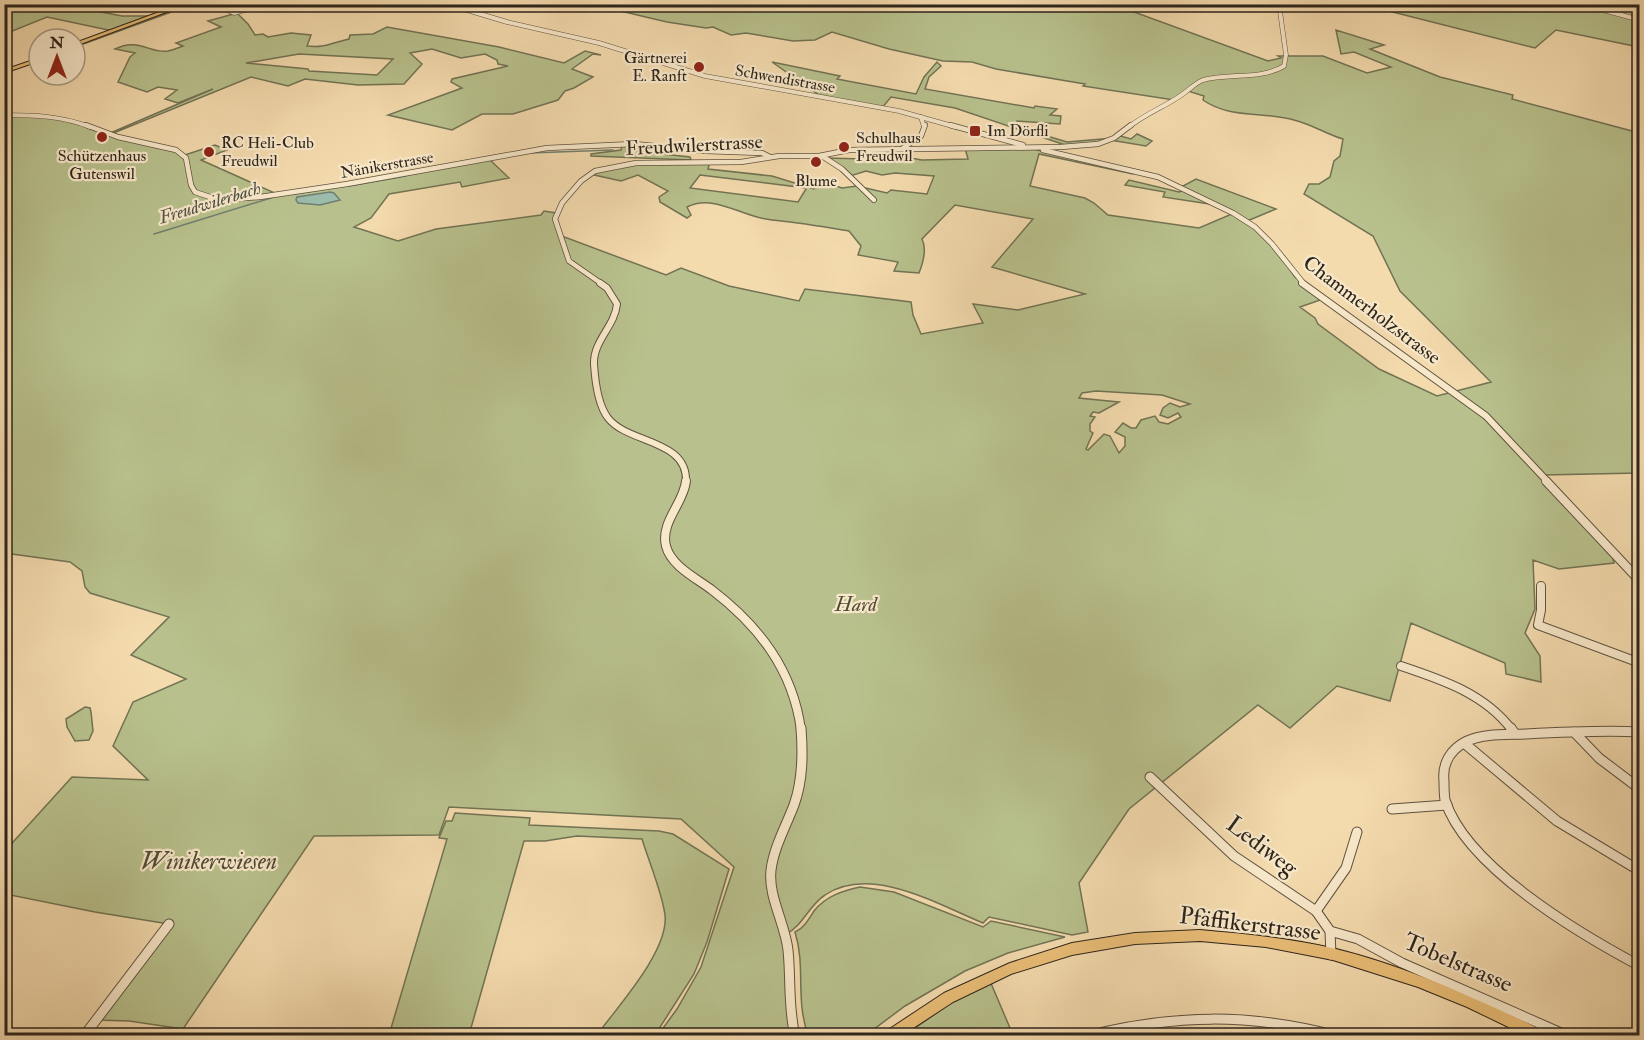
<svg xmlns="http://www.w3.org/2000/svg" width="1644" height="1040" viewBox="0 0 1644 1040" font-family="'IM FELL Double Pica',serif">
  <rect width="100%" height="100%" fill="#f4dbae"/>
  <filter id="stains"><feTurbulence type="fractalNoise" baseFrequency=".00333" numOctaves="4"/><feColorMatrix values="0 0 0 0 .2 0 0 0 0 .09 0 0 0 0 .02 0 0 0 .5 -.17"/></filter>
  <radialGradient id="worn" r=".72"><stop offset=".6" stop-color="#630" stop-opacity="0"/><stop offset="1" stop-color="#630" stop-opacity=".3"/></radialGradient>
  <g fill="#b8c18d" stroke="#727354" stroke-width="1.5" fill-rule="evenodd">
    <polygon points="5,5 18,5 29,10 81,8 122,16 153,16 185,7 75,47 113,31 47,17 5,34"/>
    <path d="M 595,5 L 1115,5 L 1268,61 L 1281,58 L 1278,56 L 1323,56 L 1367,73 L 1391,67 L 1354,52 L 1341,54 L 1336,30 L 1384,45 L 1370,49 L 1440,77 L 1513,95 L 1512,99 L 1636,132 L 1637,129 L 1639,129 L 1639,473 L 1543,475 L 1611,550 L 1614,563 L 1559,569 L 1533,560 L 1535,609 L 1525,633 L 1540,656 L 1541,682 L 1506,674 L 1505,663 L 1411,623 L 1390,701 L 1337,686 L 1290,728 L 1258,705 L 1129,809 L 1079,883 L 1088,932 L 1072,935 L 989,917 L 983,923 C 939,905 871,864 825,895 C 809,905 803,926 786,934 L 795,1035 L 658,1035 L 677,1009 L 701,967 L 734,867 L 681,819 L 449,807 L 439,835 L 314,836 L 183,1029 L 129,1021 L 96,1020 L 169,924 L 95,912 L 5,894 L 4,852 L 72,777 L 148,780 L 113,746 L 133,702 L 186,679 L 131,655 L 169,617 L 90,593 L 85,587 L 82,571 L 70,562 L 5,553 L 5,115 C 39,113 76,121 108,134 L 213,89 L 178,103 L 165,99 L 177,90 L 158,87 L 147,92 L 118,82 L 130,57 L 135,53 L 115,49 C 139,37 150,54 168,51 C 173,50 178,48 183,46 L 176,43 L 221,27 L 208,21 L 237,13 L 248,24 L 255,35 L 263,34 L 268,37 L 291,33 L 311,35 L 307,46 C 326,48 330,43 349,39 L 350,35 L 373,34 L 387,27 L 499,47 L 564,63 L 585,51 L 601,55 L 593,54 L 572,69 L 593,77 L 574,88 L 565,91 L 558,100 L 513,114 L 482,114 L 452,130 L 388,115 L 462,88 L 451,82 L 452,79 L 508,66 L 498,64 L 497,60 L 485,54 L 461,58 L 432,49 L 410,53 L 422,64 L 404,84 L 358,85 L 305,79 L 288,86 L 251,77 L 111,134 L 164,146 L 185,155 L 215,145 L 227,150 L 201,160 L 279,195 L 489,159 L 509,178 L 462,187 L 460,182 L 389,194 L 371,218 L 354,227 L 398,241 L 436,229 L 541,215 L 544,211 L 556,213 L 559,235 L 666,275 L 681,268 L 729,286 L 799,301 L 805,289 L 911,302 L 913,315 L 921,334 L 983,323 L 973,304 L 1018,310 L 1085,294 L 992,267 L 1033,219 L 955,205 L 922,239 C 927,249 923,263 919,273 L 894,271 L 898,262 L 858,255 L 861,246 L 849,231 C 824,227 797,222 772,220 C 743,218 715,193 687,207 L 691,215 L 687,218 L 660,202 L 659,197 L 668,191 L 638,175 L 621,181 L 590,174 L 615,166 L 710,162 L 708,169 L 772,176 L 814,189 L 823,182 L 842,188 L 857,186 L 887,193 L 891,190 L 927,194 L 934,176 L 895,173 L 882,175 L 866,171 L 850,176 L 826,158 L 866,159 L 864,150 L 872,149 L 875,156 L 888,155 L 891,159 L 899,158 L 898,156 L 922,160 L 968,159 L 965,148 L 1028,148 L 1135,171 L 1133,174 L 1039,154 L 1030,186 L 1085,198 L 1094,203 L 1108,215 L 1199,228 L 1232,214 L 1216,205 L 1163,197 L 1165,192 L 1125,185 L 1129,180 L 1179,192 L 1185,190 L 1181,187 L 1196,179 L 1276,209 L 1247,221 L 1277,251 L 1295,277 L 1323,299 L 1300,307 L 1315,318 L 1318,324 L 1379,369 L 1437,396 L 1491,382 L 1400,291 L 1373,236 L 1304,194 L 1309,184 L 1319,184 L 1330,177 L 1334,161 L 1340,156 L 1343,139 C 1326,134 1311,124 1294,120 C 1263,111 1230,119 1203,100 L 1204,96 L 1188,91 L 1174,100 L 1083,86 L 1085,84 L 996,69 L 972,62 L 943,61 L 889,49 L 832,32 L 815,40 L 793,41 L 746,33 L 731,35 L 713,27 L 706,28 L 667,22 ZM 299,54 L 393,59 L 377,75 L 309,71 L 308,69 L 246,63 ZM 700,175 L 806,188 L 806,189 L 798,202 L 690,188 ZM 1096,391 L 1162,395 L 1190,404 L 1180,407 L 1170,403 L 1163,408 L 1160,415 L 1168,418 L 1178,413 L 1181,417 L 1168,424 L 1159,422 L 1155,416 L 1141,420 L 1136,428 L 1131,428 L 1123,423 L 1115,432 L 1125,437 L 1125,446 L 1119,453 L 1110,436 L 1104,434 L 1088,450 L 1086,449 L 1093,433 L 1090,431 L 1090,424 L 1095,417 L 1090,416 L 1093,412 L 1099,413 L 1119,402 L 1079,398 L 1082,393 Z"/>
    <polygon points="1365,5 1639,5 1639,47 1556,30 1535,48"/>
    <polygon points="772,62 840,76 837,79 916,94 924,77 937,62 941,66 929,77 925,89 1034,108 1035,106 1057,109 1050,115 1061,116 1060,124 1017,121 1014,126 1067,142 1114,138 1117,135 1131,139 1137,134 1152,141 1146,146 1110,140 1071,147 955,108 891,97 882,108 819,95"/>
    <polygon points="622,144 634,144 635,151 690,157 691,160 591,156 591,154 621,150"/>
    <polygon points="85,707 90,708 91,712 93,731 89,740 75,741 67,727 66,719"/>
    <path d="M 455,813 L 530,818 L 529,825 L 659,831 L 673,834 L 729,869 L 707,942 L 694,974 L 655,1035 L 597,1035 C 617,1007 669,951 665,915 C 662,892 649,862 642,839 L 577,836 L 545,841 L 524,841 L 469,1035 L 389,1035 L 447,839 L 439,838 L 446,821 L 452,821 Z"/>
    <path d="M 860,887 L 894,892 L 983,927 L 991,921 L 1065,937 L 1008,953 L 965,971 L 905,1006 L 866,1035 L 808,1035 C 795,998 806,967 795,932 C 804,928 809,919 814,911 C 826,896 842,891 860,887 Z"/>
    <polygon points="990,981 1013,1035 904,1036 956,999"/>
  </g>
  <polygon fill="#9cbbaa" stroke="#707f71" stroke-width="1.5" points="330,192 334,193 340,200 320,205 298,203 296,200 297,197"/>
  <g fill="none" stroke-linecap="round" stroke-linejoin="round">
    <g stroke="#707f71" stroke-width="1.5">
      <polyline points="529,153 613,150"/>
      <polyline points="349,186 406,176"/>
      <polyline points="294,194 326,189"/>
      <polyline points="154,234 274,197"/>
    </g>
    <g stroke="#5f5240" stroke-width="5">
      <g id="minor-far4">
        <polyline points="214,4 234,13 266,4"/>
        <polyline points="447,4 507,22 599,43 705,76 899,111 956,127"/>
        <polyline points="1581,4 1640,20"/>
        <path d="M 4,115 C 34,115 62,116 90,127"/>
        <polyline points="921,117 924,127"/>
        <path d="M 1129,127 C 1145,114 1164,107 1180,96 C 1188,91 1195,83 1203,80 C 1229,73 1261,80 1284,66 L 1286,55 L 1279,4"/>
      </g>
    </g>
    <g stroke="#5f5240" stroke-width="6">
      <g id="minor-far3">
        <polyline points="86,125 118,137 176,150 186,158 191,185 195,192 219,200 260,197 347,184 547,148 634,144 705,151 762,153 770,157"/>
        <polyline points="950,125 1023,145"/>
        <polyline points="903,148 921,136 925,125"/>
        <polyline points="1043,150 1158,177 1233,213 1255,227 1272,244 1304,284"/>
        <polyline points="822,156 842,169 874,200"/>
        <polyline points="602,284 569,261 555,219 562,203 581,181 595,171 636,163 741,162 779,156 819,156 849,150 1061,147 1098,144 1114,138 1131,125"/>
      </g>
    </g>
    <g stroke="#5f5240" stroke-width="8">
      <g id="minor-far2">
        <path d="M 600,283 L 607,288 L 617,304 C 615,326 593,341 594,364 C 595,380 598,405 608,418 C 628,444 688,439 686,482"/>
        <polyline points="1302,283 1486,416 1548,482"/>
      </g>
    </g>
    <g stroke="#5f5240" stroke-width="10">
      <g id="minor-far1">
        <path d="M 686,481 C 684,503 660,522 666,546 C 671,566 696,578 712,590 C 759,626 793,670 801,730"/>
        <polyline points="1546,481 1640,581"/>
        <polyline points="1541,586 1541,610 1538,625 1640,663"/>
        <path d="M 1401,666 C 1443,680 1485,694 1512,730"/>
      </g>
    </g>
    <g stroke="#5f5240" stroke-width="11">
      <g id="minor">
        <polyline points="1511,728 1515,734"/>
        <polyline points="1574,732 1599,758 1640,789"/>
        <path d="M 1640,732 C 1602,730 1564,732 1526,734 C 1507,735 1485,733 1467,741 C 1451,749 1442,763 1444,781 C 1444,787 1444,794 1445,800 C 1466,867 1580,934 1640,966"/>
        <polyline points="1464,743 1557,821 1640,871"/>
        <polyline points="1150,777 1234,856 1316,911 1330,931 1331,955"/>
        <polyline points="1392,809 1447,805"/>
        <polyline points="1316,911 1346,868 1357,832"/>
        <polyline points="1330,931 1358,939 1402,963 1568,1036"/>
        <polyline points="84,1036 169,924"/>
        <path d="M 795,1036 C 788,1007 791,979 788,950 C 785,923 768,897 771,870 C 774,847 786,826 794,805 C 803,780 803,754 801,728"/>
        <path d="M 1087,1036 C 1174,1014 1250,1013 1337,1036"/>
      </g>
    </g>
    <g stroke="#2d251c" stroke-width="2">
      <g id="major">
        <polygon points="181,4 188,4 75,46 75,43"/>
        <polygon points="39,58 39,61 4,73 4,70"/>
        <path d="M 1200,930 C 1245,934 1289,938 1332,948 C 1407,966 1477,999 1546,1032 L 1548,1036 L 1527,1036 L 1467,1007 L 1418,987 L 1333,960 L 1266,947 L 1200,941 L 1135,944 L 1072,955 L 1011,974 L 953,1002 L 901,1036 L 883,1036 L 885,1032 L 944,993 L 1010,963 L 1072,943 L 1135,933 Z"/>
      </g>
    </g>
    <use href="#minor-far4" stroke="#f8e8ca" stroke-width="4"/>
    <use href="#minor-far3" stroke="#f8e8ca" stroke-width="4.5"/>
    <use href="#minor-far2" stroke="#f8e8ca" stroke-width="6"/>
    <use href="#minor-far1" stroke="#f8e8ca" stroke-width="8"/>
    <use href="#minor" stroke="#f8e8ca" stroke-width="9"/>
    <use href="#major" fill="#eabe77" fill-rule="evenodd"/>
  </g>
  <g fill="#8f2418" stroke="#f8e8ca" stroke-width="2">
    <circle cx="699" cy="67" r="6"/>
    <rect x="969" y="125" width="12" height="12" rx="3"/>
    <circle cx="102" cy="137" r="6"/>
    <circle cx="844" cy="147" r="6"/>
    <circle cx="209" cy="152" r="6"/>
    <circle cx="816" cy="162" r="6"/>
  </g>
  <g text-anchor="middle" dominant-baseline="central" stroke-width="4.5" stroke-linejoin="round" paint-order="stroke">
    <g font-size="16" fill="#2d251c" stroke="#f8e8ca" text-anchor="start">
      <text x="687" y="58" text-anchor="end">Gärtnerei<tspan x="687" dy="18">E. Ranft</tspan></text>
      <text x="987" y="131">Im Dörfli</text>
      <text x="856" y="138">Schulhaus<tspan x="856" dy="18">Freudwil</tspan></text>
      <text x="221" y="143">RC Heli-Club<tspan x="221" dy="18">Freudwil</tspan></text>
      <text x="102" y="156" text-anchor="middle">Schützenhaus<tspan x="102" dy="18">Gutenswil</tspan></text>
      <text x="816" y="181" text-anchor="middle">Blume</text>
    </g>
    <g font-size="16" fill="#2d251c" stroke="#f8e8ca">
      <text transform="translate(785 79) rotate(10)">Schwendistrasse</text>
      <text transform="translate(387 165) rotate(-10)">Nänikerstrasse</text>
    </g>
    <g font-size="18" font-style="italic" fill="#4e5247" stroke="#f8e8ca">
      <text transform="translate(210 203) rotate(-17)">Freudwilerbach</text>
    </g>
    <g font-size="20" fill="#2d251c" stroke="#f8e8ca">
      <text transform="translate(694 145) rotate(-3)">Freudwilerstrasse</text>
      <text transform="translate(1372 310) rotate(37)">Chammerholzstrasse</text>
    </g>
    <g font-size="20" font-style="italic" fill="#504c38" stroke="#f8e8ca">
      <text x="856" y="604">Hard</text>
    </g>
    <g font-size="24" fill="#2d251c" stroke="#f8e8ca">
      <text transform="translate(1262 846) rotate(37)">Lediweg</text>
      <text transform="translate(1250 924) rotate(7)">Pfäffikerstrasse</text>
      <text transform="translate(1458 963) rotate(23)">Tobelstrasse</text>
    </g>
    <g font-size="24" font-style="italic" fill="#504c38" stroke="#f8e8ca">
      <text x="209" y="861">Winikerwiesen</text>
    </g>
  </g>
  <rect width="1644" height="1040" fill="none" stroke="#f4dbae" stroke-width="24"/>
  <rect x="6" y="6" width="1632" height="1028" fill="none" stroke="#2d251c" stroke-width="3"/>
  <rect x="12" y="12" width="1620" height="1016" fill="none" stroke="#2d251c" stroke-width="1.5"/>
  <g transform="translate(57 57)"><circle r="28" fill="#f8e8ca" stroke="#a79a84" stroke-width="1.5"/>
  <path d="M0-4.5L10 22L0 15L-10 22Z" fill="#8f2418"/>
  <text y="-9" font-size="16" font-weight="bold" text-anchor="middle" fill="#2d251c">N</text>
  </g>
  <rect width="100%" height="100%" filter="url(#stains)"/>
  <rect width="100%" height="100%" fill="url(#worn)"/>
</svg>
